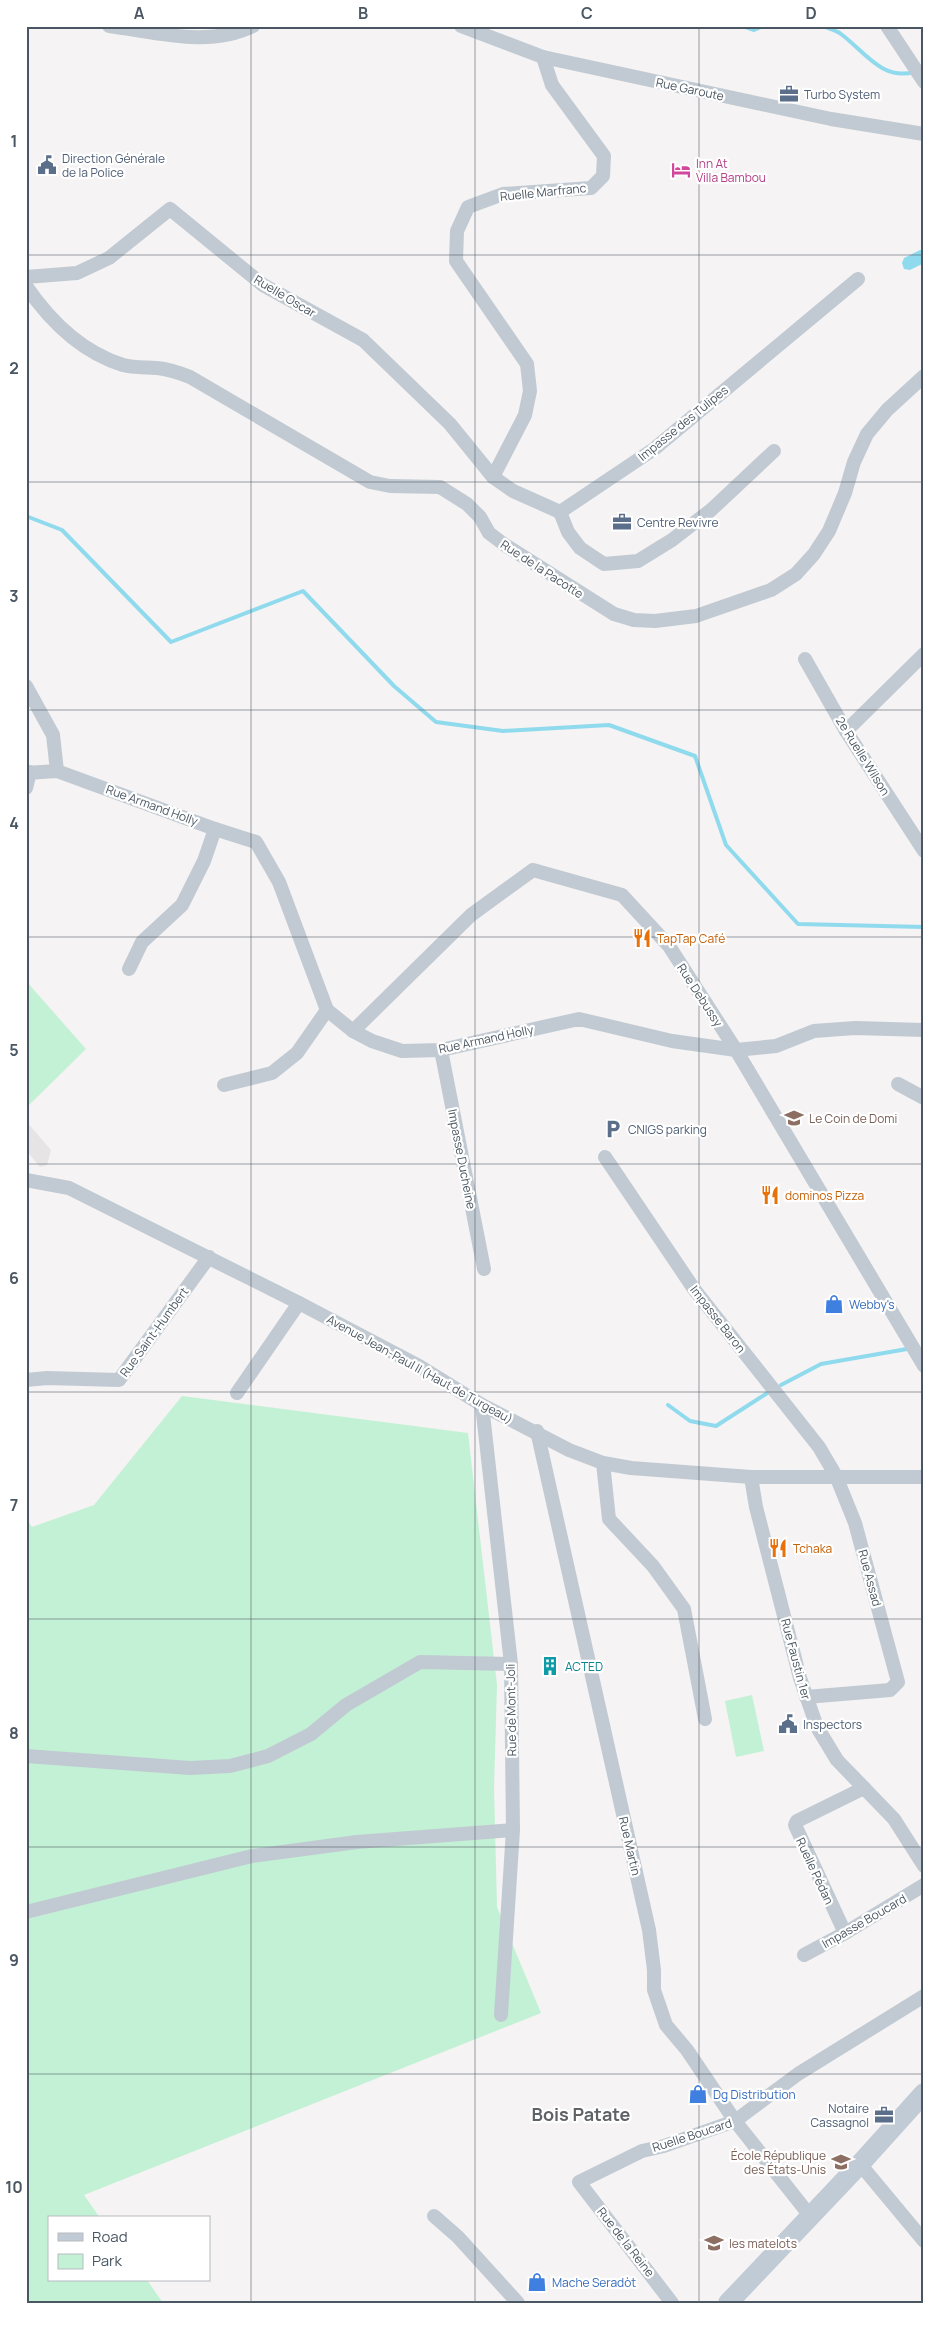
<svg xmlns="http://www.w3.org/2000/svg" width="950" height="2329" viewBox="0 0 950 2329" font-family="Manrope,sans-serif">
  <rect width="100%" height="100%" fill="#f5f3f3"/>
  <polygon fill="#e6e4e5" points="26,1121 51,1150 47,1165 40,1167 26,1150"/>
  <g fill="#c3f1d5">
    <polygon points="26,981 86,1049 26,1108"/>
    <polygon points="182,1396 468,1433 497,1685 494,1788 497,1907 541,2013 84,2195 100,2218 49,2218 49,2280 147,2280 163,2303 26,2303 26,1518 32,1527 94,1505"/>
    <polygon points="752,1695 764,1751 736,1757 725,1701"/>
  </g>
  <polygon fill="#90daee" points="920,250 924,250 924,263 910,270 904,269 902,263 904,258"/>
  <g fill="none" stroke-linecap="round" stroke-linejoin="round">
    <g stroke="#90daee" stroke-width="4">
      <polyline points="743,26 754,30 763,26"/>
      <path d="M 823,26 C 829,29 836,30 841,34 C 864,51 882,81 914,72"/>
      <polyline points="26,516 62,530 171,642 303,591 394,686 436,722 503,731 609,725 695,756 726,845 798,924 924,927"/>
      <polyline points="923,1341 924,1340"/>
      <polyline points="781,1385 821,1364 907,1349"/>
      <polyline points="668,1405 690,1421 716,1426 769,1392"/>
    </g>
    <g stroke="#c1cad2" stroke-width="14">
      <path d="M 109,26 C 156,32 209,48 253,26"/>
      <polyline points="461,26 543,57 831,119 924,134"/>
      <polyline points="887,26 924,82"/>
      <polyline points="26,277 77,273 109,258 170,209 263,285 363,340 450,424 493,477 513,491 560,512 654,449 858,279"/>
      <path d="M 26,286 C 50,321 81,352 123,365 C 134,368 146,367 157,368 C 169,369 180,373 190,377 L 370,482 L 390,486 L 440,487 L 467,504 L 480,517 L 489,533 L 505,545 L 614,614 L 634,620 L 655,621 L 696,616 L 771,590 L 796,574 L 814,554 L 829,531 L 845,493 L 854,462 L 867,434 L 887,410 L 924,376"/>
      <polyline points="493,477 525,415 530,391 527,364 456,261 457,231 468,207 503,194 591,188 603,176 604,156 552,85 543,57"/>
      <polyline points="560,512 568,532 580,548 604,564 638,561 672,540 711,510 774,451"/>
      <polyline points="805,659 846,731 924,851"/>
      <polyline points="26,686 53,735 57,771"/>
      <polyline points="846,731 924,654"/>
      <polyline points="26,773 57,771 215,829 256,842 279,882 327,1010 353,1031 372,1041 402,1051 441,1050 579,1019 672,1041 736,1050 776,1046 814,1031 855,1028 924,1030"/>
      <polyline points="26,788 30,772"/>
      <polyline points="129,969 142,942 182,905 204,861 215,829"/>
      <polyline points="353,1031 471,915 533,870 622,895 669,946 736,1050 924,1366"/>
      <polyline points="441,1050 484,1269"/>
      <polyline points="898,1084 924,1098"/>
      <polyline points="224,1085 272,1073 297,1053 327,1010"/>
      <polyline points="605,1157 694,1289 819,1447 836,1476 855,1523 898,1682 890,1690 806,1697"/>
      <polyline points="26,1180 69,1188 299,1303 419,1366 482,1405 569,1450 603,1463 631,1468 751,1477 924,1477"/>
      <polyline points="26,1380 47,1378 119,1380 209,1257"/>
      <polyline points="237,1393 299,1303"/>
      <polyline points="482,1405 511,1664 513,1830 501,2015"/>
      <polyline points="537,1431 649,1930 654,1970 654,1990 666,2025 687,2050 735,2121 811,2217"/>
      <polyline points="603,1463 609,1519 653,1566 684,1609 705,1719"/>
      <polyline points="751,1477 756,1507 800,1678 817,1727 837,1760 894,1819 924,1866"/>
      <polyline points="26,1756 190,1768 230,1766 268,1756 311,1734 346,1705 420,1662 511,1664"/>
      <polyline points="26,1912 252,1856 357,1842 513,1830"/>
      <polyline points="845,1933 795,1825 797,1821 864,1788"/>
      <polyline points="804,1955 845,1933 924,1885"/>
      <polyline points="860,2164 924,2241"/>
      <polyline points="434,2216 458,2237 518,2303"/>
      <polyline points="672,2303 579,2182 642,2151 664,2146 735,2121 798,2074 924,1996"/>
    </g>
    <polyline stroke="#c1cbd6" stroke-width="20" points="728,2303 860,2164 924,2093"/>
  </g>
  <path fill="none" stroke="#4a5661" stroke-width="1" stroke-opacity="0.55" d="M 251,26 L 251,2303M 475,26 L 475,2303M 699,26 L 699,2303M 26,255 L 924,255M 26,482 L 924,482M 26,710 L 924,710M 26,937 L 924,937M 26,1164 L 924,1164M 26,1392 L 924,1392M 26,1619 L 924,1619M 26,1847 L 924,1847M 26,2074 L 924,2074"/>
  <defs>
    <g id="office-bare" transform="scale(1.5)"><path d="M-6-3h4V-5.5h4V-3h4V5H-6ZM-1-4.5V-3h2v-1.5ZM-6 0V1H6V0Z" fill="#5c6f8a" stroke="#fff" stroke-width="2.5" paint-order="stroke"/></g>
    <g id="civic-bare" transform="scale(1.5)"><path d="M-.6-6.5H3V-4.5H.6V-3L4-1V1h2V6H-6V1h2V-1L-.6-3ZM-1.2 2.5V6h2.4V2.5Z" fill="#5c6f8a" stroke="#fff" stroke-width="2.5" paint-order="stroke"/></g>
    <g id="hotel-bare" transform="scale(1.5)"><path d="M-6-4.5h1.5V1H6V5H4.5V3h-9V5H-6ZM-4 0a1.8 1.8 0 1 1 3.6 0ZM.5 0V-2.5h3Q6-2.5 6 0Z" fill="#d1479c" stroke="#fff" stroke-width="2.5" paint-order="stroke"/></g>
    <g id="restaurant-bare" transform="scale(1.5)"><path d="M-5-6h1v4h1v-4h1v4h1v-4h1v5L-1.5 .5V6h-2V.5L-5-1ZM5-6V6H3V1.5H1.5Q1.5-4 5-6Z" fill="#e8710a" stroke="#fff" stroke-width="2.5" paint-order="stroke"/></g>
    <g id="school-bare" transform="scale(1.5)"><path d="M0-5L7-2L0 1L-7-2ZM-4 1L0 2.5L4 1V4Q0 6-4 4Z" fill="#8d6e63" stroke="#fff" stroke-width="2.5" paint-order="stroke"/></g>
    <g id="parking-bare" transform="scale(1.5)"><path d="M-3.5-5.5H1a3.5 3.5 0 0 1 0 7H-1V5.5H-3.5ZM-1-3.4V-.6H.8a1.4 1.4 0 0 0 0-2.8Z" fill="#5c6f8a" stroke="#fff" stroke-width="2.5" paint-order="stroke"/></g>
    <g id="shop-bare" transform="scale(1.5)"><path d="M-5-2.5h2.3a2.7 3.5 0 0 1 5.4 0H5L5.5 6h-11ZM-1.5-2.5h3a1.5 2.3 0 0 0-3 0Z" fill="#3f7fe0" stroke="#fff" stroke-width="2.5" paint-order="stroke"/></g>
    <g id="building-bare" transform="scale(1.5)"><path d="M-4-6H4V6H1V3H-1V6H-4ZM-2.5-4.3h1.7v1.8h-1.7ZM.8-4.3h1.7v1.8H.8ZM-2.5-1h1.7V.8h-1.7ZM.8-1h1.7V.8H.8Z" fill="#0f9aa8" stroke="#fff" stroke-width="2.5" paint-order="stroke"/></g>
  </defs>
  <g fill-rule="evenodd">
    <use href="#office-bare" x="789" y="94"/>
    <use href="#civic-bare" x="47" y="165"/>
    <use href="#hotel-bare" x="681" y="170"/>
    <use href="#office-bare" x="622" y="522"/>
    <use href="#restaurant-bare" x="642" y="938"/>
    <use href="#school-bare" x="794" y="1118"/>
    <use href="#parking-bare" x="613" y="1129"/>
    <use href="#restaurant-bare" x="770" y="1195"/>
    <use href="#shop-bare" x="834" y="1304"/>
    <use href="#restaurant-bare" x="778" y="1548"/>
    <use href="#building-bare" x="550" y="1666"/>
    <use href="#civic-bare" x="788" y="1724"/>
    <use href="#shop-bare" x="698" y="2094"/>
    <use href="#office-bare" x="884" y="2115"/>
    <use href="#school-bare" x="841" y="2162"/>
    <use href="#school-bare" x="714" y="2243"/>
    <use href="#shop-bare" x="537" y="2282"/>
  </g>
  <g text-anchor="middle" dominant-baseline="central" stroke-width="4.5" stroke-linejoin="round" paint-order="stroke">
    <g font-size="12" fill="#4a5661" stroke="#fff">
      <text transform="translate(690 89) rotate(12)">Rue Garoute</text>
      <text transform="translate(543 192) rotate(-6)">Ruelle Marfranc</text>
      <text transform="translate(285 296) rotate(31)">Ruelle Oscar</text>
      <text transform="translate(683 423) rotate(-39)">Impasse des Tulipes</text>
      <text transform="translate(542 569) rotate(33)">Rue de la Pacotte</text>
      <text transform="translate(863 756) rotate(58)">2e Ruelle Wilson</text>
      <text transform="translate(152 805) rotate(20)">Rue Armand Holly</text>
      <text transform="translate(700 995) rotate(57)">Rue Debussy</text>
      <text transform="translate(486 1039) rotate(-12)">Rue Armand Holly</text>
      <text transform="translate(462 1159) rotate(79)">Impasse Ducheine</text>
      <text transform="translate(718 1319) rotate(52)">Impasse Baron</text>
      <text transform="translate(154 1332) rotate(-54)">Rue Saint-Humbert</text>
      <text transform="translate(420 1369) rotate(29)">Avenue Jean-Paul II (Haut de Turgeau)</text>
      <text transform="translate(870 1578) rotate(75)">Rue Assad</text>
      <text transform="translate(796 1659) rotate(75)">Rue Faustin 1er</text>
      <text transform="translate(511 1710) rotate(-91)">Rue de Mont-Joli</text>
      <text transform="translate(630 1846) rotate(77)">Rue Martin</text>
      <text transform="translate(815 1871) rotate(65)">Ruelle Pédan</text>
      <text transform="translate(864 1921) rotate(-30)">Impasse Boucard</text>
      <text transform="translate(692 2135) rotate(-18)">Ruelle Boucard</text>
      <text transform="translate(626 2242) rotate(52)">Rue de la Reine</text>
    </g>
    <g font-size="12" fill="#4e5e75" stroke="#fff" text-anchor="start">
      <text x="804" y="94">Turbo System</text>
      <text x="62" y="158">Direction Générale<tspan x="62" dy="14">de la Police</tspan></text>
      <text x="637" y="522">Centre Revivre</text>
      <text x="628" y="1129">CNIGS parking</text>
      <text x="803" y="1724">Inspectors</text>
      <text x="869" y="2108" text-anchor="end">Notaire<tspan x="869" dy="14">Cassagnol</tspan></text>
    </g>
    <g font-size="12" fill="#b23c85" stroke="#fff" text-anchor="start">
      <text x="696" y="163">Inn At<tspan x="696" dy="14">Villa Bambou</tspan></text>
    </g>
    <g font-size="12" fill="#c56008" stroke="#fff" text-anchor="start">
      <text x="657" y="938">TapTap Café</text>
      <text x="785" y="1195">dominos Pizza</text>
      <text x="793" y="1548">Tchaka</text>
    </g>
    <g font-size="12" fill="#785e54" stroke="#fff" text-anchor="start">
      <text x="809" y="1118">Le Coin de Domi</text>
      <text x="826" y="2155" text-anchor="end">École République<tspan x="826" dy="14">des États-Unis</tspan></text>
      <text x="729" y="2243">les matelots</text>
    </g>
    <g font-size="12" fill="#366cbe" stroke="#fff" text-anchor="start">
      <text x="849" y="1304">Webby's</text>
      <text x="713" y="2094">Dg Distribution</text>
      <text x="552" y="2282">Mache Seradòt</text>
    </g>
    <g font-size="12" fill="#0d838f" stroke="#fff" text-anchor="start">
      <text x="565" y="1666">ACTED</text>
    </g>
    <g font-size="18" font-weight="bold" fill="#5f6368" stroke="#fff">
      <text x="581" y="2114">Bois Patate</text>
    </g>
  </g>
  <rect width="950" height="2329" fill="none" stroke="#ffffff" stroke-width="55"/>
  <rect x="48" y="2216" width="162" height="65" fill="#ffffff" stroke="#b7bbc0"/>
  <rect x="58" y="2233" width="25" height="8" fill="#c1cbd6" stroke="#b7bbc0"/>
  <text x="92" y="2242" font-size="15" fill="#4a5661">Road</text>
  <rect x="58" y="2254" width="25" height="15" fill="#c3f1d5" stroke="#b7bbc0"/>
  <text x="92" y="2266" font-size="15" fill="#4a5661">Park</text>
  <rect x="28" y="28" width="894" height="2274" fill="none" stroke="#4a5661" stroke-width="2"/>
  <g font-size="16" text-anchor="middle" font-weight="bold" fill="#4a5661">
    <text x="139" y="19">A</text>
    <text x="363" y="19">B</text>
    <text x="587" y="19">C</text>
    <text x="811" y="19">D</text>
    <text x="14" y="147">1</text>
    <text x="14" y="374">2</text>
    <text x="14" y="602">3</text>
    <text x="14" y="829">4</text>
    <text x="14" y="1056">5</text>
    <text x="14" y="1284">6</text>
    <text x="14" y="1511">7</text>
    <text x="14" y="1739">8</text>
    <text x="14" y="1966">9</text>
    <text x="14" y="2193">10</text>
  </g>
</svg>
